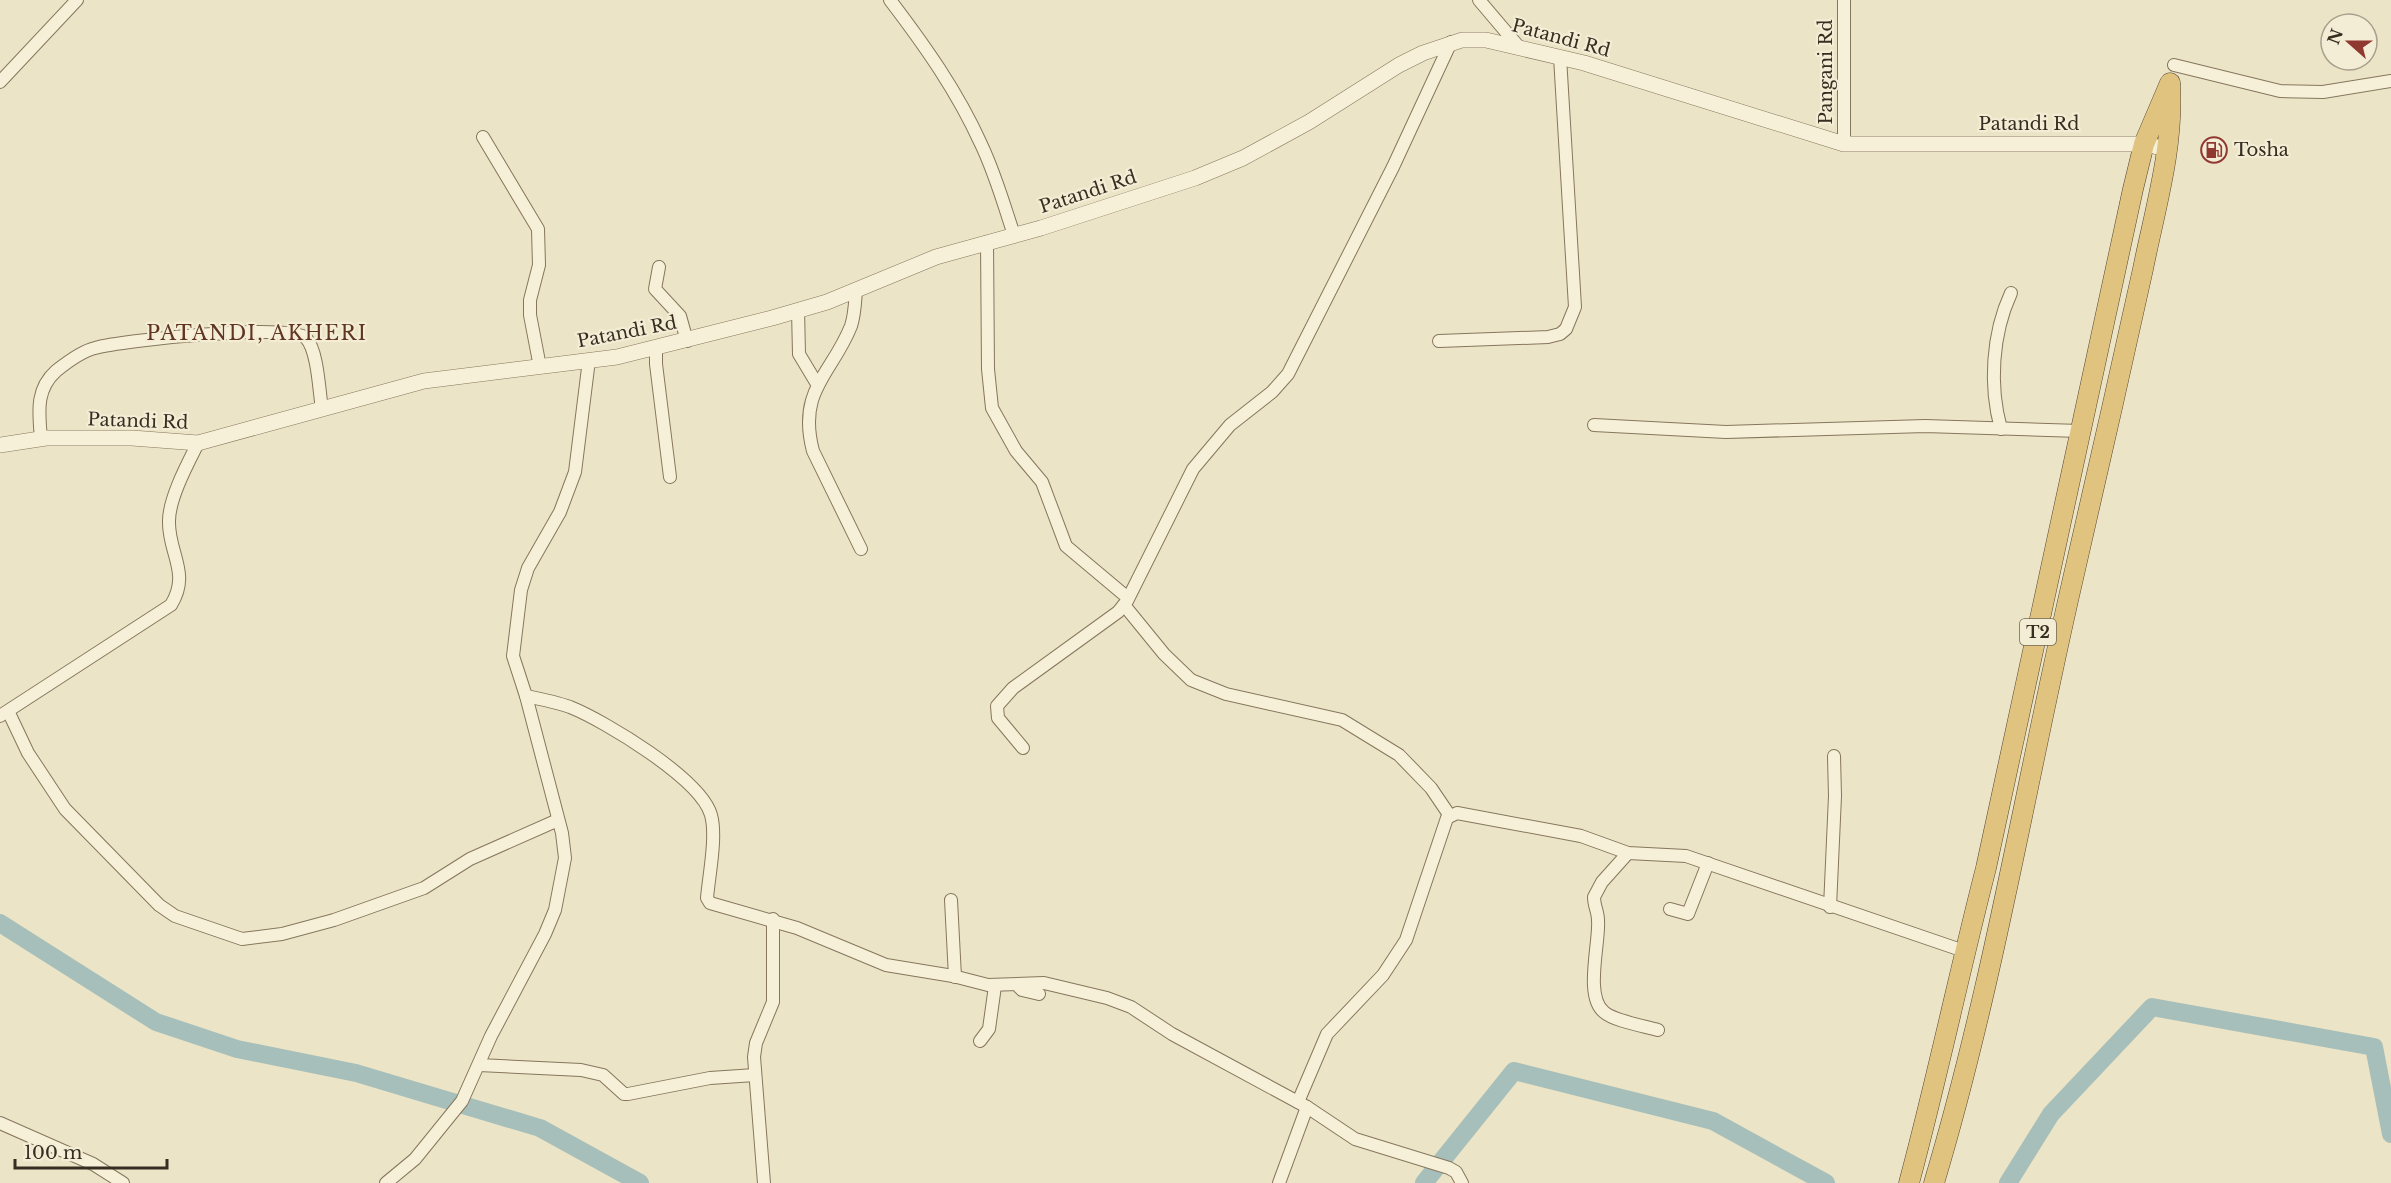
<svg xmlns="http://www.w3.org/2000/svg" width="2391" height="1183" viewBox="0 0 2391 1183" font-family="'Libre Baskerville',serif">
  <rect width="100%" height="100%" fill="#ebe4c6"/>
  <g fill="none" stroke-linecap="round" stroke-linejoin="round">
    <g stroke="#a7bfba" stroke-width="18">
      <polyline points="0,923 156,1022 237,1049 356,1073 540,1128 640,1183"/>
      <polyline points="1424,1183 1514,1071 1713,1121 1826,1183"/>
      <polyline points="2008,1183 2051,1114 2152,1007 2374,1047 2391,1134"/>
    </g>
    <g stroke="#86765d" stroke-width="14">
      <g id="minor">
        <path d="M 890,0 C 925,46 957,91 981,144 C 995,173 1004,205 1014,235"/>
        <polyline points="1479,0 1518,46"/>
        <polyline points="1844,0 1844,144"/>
        <polyline points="2174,65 2280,91 2323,92 2391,81"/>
        <polyline points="0,82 77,0"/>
        <polyline points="483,137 538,229 539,265 530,300 530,315 540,367"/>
        <polyline points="987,242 988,369 992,408 1016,451 1042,482 1066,546 1128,598"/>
        <polyline points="659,267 655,289 680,316 687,341"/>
        <path d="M 856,290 C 855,302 855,314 851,326 C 832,374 797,390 813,451 L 861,549"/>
        <polyline points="798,310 799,354 817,384"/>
        <polyline points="1439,341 1548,337 1560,334 1566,329 1575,307 1560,57"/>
        <polyline points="656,348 656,364 670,477"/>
        <polyline points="1594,425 1726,432 1925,426 2080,431"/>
        <path d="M 2001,429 C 1989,386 1992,334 2011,293"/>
        <path d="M 41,439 C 39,413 35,390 56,371 C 66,363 82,351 95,348 C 122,340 291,323 306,338 C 318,351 319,391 322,409"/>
        <polyline points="1124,605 1164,654 1191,680 1226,694 1342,720 1399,755 1431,788 1450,816"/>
        <path d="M 526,696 C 541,699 556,702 570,707 C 605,721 701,779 711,815 C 717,836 709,875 707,898 L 710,903 L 797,928 L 886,965 L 953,976 L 988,985 L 1044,983 L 1107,998 L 1131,1007 L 1172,1034 L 1307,1107 L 1355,1139 L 1449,1168 L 1456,1172 L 1462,1183"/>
        <polyline points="9,713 28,753 65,809 159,905 175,916 242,939 282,934 334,920 424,888 470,859 558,820"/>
        <path d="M 0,716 L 171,605 C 191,573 168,553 169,521 C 169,498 188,463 198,443"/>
        <polyline points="1023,748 998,718 997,706 1013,688 1118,612 1127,601 1193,469 1230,425 1272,392 1288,374 1393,167 1451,42"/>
        <path d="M 1628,853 L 1602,882 L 1594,897 C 1594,906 1598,912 1598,920 C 1600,942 1584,996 1604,1012 C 1614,1021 1644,1026 1658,1030"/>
        <polyline points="951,900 955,977"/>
        <polyline points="1830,907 1835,796 1834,756"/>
        <polyline points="1670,909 1688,914 1708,863"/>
        <polyline points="1019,987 1022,990 1039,994"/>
        <polyline points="980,1041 989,1029 995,986"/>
        <polyline points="479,1065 581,1070 603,1075 624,1094 628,1094 710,1078 755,1075"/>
        <polyline points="1298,1102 1327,1034 1383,975 1406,940 1447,818 1457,813 1581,836 1628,853 1686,856 1964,951"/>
        <polyline points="0,1123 93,1164 123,1183"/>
        <polyline points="386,1183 415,1159 462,1101 491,1036 545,934 555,910 565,858 562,833 526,696 513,656 521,590 528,568 560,512 575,472 589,360"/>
        <polyline points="764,1183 754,1057 756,1043 773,1002 773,919"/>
        <polyline points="1279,1183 1307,1107"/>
      </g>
    </g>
    <g stroke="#86765d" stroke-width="16">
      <polyline id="tertiary" points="0,445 46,438 132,438 198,443 424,381 617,357 772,318 827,302 936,257 1041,228 1195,178 1243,158 1309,122 1399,65 1423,53 1462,40 1486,40 1584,63 1844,144 2144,144 2167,149"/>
    </g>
    <g stroke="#544431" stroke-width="21">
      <g id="trunk">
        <path d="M 1909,1183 C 1937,1079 1959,973 1986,868 L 2133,189 L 2144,144 L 2170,83"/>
        <path d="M 1934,1183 C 1993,986 2026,783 2072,583 C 2096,478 2120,374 2143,269 C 2155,209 2174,147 2170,85"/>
      </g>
    </g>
    <use href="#minor" stroke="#f7f0d9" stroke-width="12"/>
    <use href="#tertiary" stroke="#f7f0d9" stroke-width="15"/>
    <use href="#trunk" stroke="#e0c37f" stroke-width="20"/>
  </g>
  <defs>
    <g id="fuel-ring" transform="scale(1.35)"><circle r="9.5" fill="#f3edd5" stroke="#903931" stroke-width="1.5"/><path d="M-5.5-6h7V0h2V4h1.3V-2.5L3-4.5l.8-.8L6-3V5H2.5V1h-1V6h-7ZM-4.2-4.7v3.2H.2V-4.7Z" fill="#903931"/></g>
  </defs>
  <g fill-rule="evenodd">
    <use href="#fuel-ring" x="2214" y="150"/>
  </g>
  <g text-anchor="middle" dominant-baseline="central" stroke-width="4.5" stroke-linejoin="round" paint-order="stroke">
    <rect fill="#f3edd5" stroke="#6f6756" stroke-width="1.5" x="2020" y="619" width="36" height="26" rx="4.5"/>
    <g font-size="16" font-weight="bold" fill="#372d20">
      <text x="2038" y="632">T2</text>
    </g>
    <g font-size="18" fill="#372d20" stroke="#f3edd5">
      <text transform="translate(1561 38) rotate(15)">Patandi Rd</text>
      <text transform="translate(1826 72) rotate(-90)">Pangani Rd</text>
      <text x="2029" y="124">Patandi Rd</text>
      <text transform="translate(1088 192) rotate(-18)">Patandi Rd</text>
      <text transform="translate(627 332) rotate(-11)">Patandi Rd</text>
      <text transform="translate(138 421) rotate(2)">Patandi Rd</text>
    </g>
    <g font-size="18" fill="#372d20" stroke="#f3edd5" text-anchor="start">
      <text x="2234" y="150">Tosha</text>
    </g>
    <g font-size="20" letter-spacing="1.5" fill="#603522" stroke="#f3edd5">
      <text x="257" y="333">PATANDI, AKHERI</text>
    </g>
  </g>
  <g transform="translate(2349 42) rotate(291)"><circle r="28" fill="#f3edd5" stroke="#a8a08d" stroke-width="1.5"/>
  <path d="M0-4.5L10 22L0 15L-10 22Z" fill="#903931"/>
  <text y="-9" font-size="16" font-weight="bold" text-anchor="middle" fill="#372d20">N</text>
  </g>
  <path d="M15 1159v9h152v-9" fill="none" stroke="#372d20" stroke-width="3"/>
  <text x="24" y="1159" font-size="18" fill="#372d20" stroke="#f3edd5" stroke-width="4.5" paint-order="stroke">100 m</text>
</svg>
